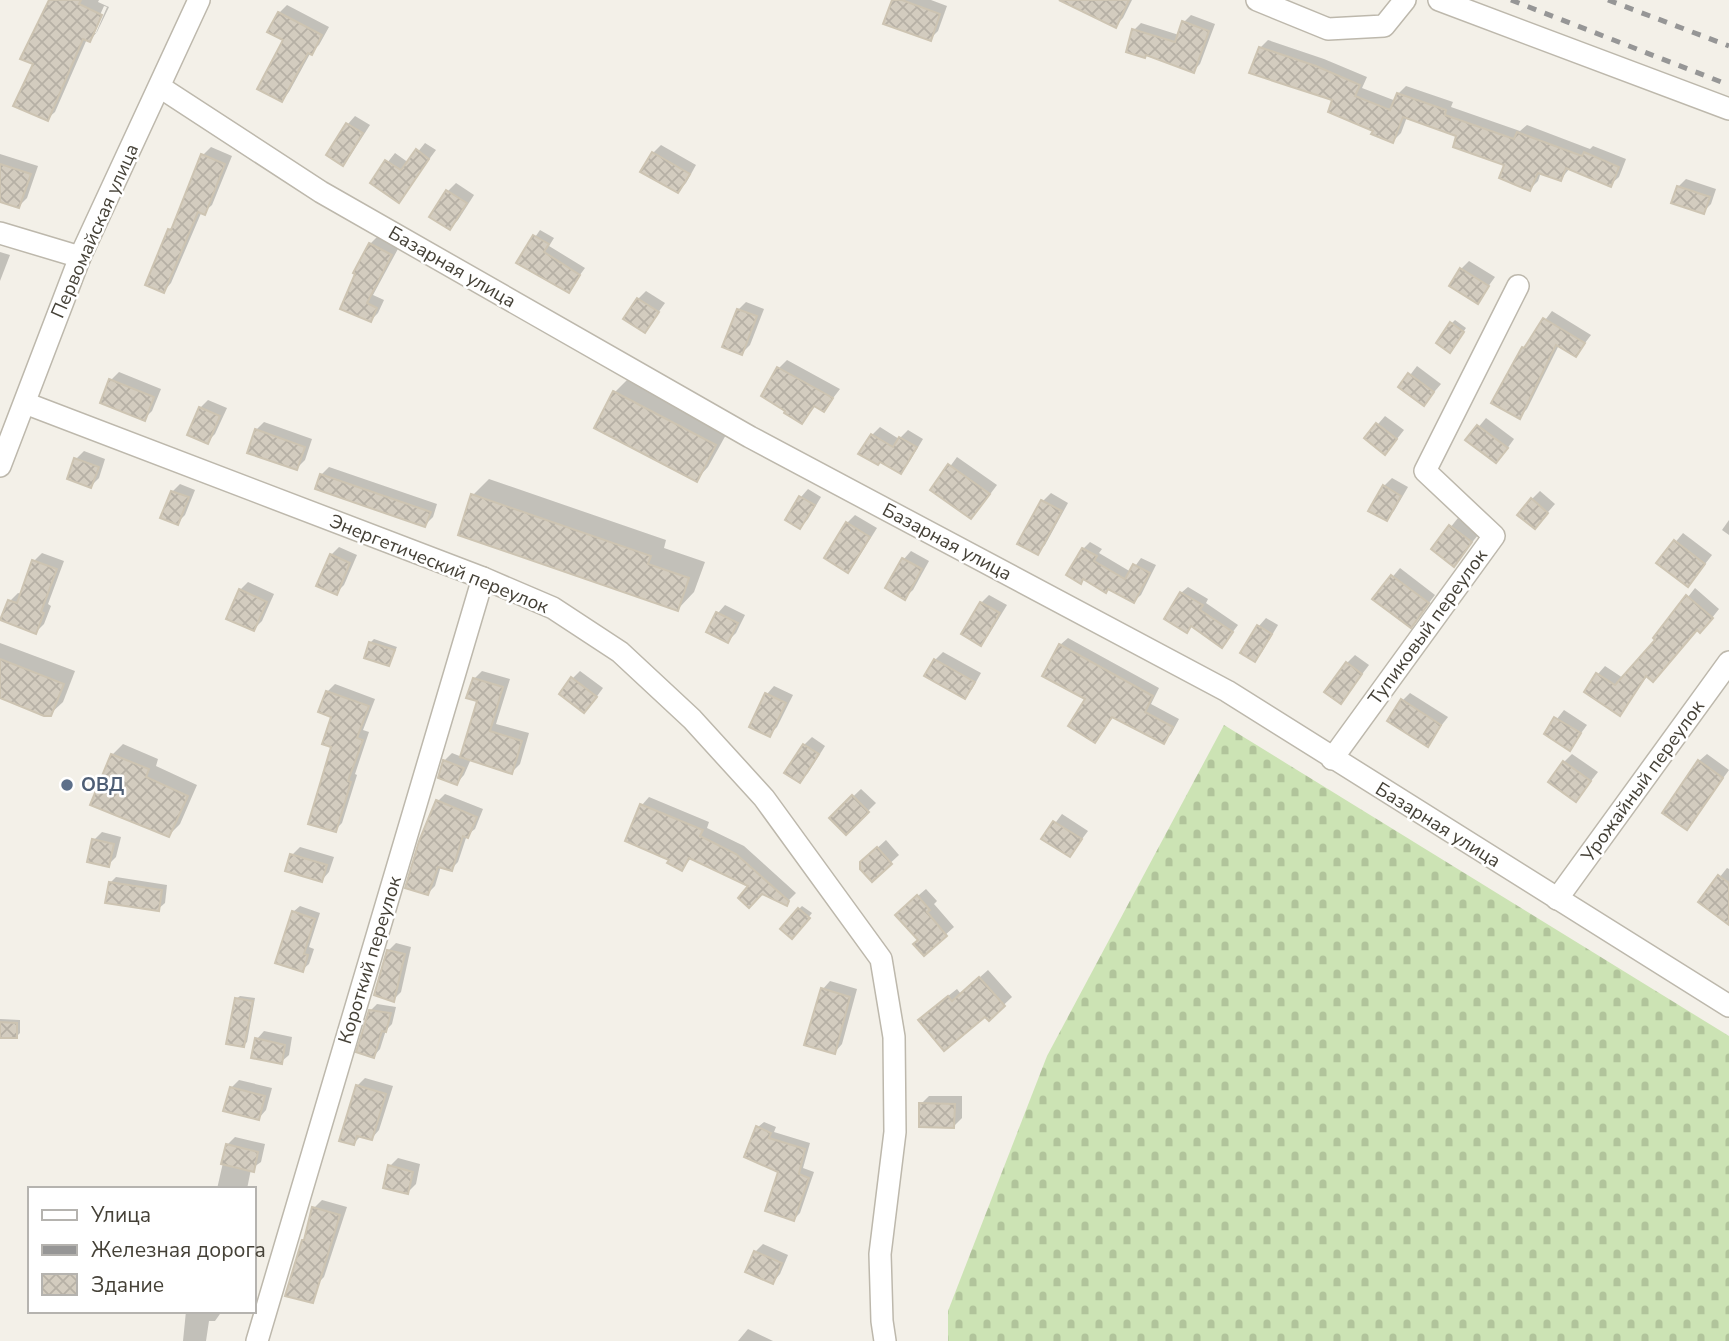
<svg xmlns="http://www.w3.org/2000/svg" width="1729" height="1341" viewBox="0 0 1729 1341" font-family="'Nunito Sans',sans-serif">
  <defs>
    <pattern id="cemetery-stones" width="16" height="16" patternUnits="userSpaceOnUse" patternTransform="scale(1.75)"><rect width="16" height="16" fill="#cce3b4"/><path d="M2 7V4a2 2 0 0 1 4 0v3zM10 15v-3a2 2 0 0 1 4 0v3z" fill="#b1c49b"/></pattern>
    <pattern id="building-cross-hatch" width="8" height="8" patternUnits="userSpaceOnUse" patternTransform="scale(1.75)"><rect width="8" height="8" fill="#d3ccbf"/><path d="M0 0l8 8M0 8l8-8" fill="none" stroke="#b6b0a5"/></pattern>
  </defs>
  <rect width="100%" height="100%" fill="#f3f0e8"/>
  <polygon fill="url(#cemetery-stones)" points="1224,725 1729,1036 1729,1341 948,1341 948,1311 1047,1056"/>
  <g fill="#0003" fill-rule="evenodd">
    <path d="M 50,0 L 99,0 L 98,2 L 109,7 L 97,32 L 90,40 L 87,39 L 55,112 L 47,119 ZM 104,6 L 107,7 L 96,33 L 92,33 Z"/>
    <polygon points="894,0 931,0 947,6 938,31 930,39"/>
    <polygon points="1061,0 1132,0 1123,18 1115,26"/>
    <polygon points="287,5 329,27 319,45 311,52 289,92 282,100 286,39 279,13"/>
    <polygon points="1191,15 1215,24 1200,64 1193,71 1134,30 1141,23 1179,35 1184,22"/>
    <polygon points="1268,40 1324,59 1367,77 1362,88 1396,101 1398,94 1406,86 1453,102 1451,107 1520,131 1527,125 1590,149 1593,146 1626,159 1619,177 1611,184 1570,168 1561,179 1541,172 1538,181 1530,189 1506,164 1459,135 1407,117 1401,133 1393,141 1260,48"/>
    <polygon points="355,116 370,125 350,156 343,164 328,155 348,124"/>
    <polygon points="425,143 436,150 399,200 372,182 395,153 409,163"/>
    <polygon points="661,145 696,165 686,183 678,191 653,153"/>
    <polygon points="211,147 232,156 212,205 204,212 202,211 171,283 164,291 169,230 175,224 203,155"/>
    <polygon points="0,154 38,166 27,198 19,206 0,200"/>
    <polygon points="1686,179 1716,189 1711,204 1703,212 1678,187"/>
    <polygon points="456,183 474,195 458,220 450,228 432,216 448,191"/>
    <polygon points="540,230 554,238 549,246 585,268 568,291 518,262"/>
    <polygon points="378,236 399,247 373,295 384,300 378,313 371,320 342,308 370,244"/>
    <polygon points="0,252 10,255 0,281"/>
    <polygon points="1469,261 1495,277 1477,302 1461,269"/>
    <polygon points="646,291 665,303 645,331 638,299"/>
    <polygon points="746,302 764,309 750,345 742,353 738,310"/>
    <polygon points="1552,311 1591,335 1576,355 1559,345 1527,409 1519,417 1524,348"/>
    <polygon points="1455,320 1466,328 1453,347 1451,324"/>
    <polygon points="787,360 840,389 824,410 816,405 802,422 787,410 763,396 779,368"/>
    <polygon points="1417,366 1441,384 1424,404 1401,387"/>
    <polygon points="119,372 161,389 152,411 144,419 111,380"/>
    <polygon points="627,380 727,433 708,467 696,480 615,392"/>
    <polygon points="208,400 227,408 215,434 207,442 200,408"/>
    <polygon points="1385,416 1404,430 1393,444 1366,438"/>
    <polygon points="1486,418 1514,439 1504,453 1468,440"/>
    <polygon points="264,422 312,439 305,460 297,468 256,430"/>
    <polygon points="880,427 899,439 908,430 923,439 908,464 901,472 872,435"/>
    <polygon points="84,451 105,459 99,478 91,486 76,459"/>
    <polygon points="957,457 997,485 979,509 933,490"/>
    <polygon points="329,467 437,504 433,517 425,525 321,475"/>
    <polygon points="1392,478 1408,487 1394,511 1386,519 1384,486"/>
    <polygon points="489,479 666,540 664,548 705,562 694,592 678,609 473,495"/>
    <polygon points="180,484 195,490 185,515 177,523 172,492"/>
    <polygon points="808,489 821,497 808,519 800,527 801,497"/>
    <polygon points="1540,491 1555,504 1542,519 1532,499"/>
    <polygon points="1051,493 1068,503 1045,545 1037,553 1043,501"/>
    <polygon points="855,515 877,528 855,563 848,571 847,523"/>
    <polygon points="1458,518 1479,534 1454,564 1433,549"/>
    <polygon points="1729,520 1729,535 1722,530"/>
    <polygon points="1683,533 1712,555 1695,577 1659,562"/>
    <polygon points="1090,542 1102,549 1099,553 1131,572 1141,558 1156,565 1141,595 1134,601 1108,588 1083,549"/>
    <polygon points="339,547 357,555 344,585 336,593 331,555"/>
    <polygon points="911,551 929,561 913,590 905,597 887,587 904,559"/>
    <polygon points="42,553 64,561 48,604 51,606 44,624 36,632 10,601 18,593 22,594 34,561"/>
    <polygon points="1400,568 1435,595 1411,626 1375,598"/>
    <polygon points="248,582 274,594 262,621 254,629 240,590"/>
    <polygon points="1188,587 1208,599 1206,603 1238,625 1222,646 1192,625 1186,631 1181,593"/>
    <polygon points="1695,588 1719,609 1708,623 1697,628 1648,675 1620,713 1598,674 1605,666 1623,678 1658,639 1656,638"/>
    <polygon points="989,595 1007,605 988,636 980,643 963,633 981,603"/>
    <polygon points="725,605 745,615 736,633 728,641 718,613"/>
    <polygon points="1266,618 1278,625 1262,652 1254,659 1242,652 1259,626"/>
    <polygon points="1068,638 1159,688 1151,704 1179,719 1171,734 1164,741 1114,716 1095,741 1087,699 1060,645"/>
    <polygon points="374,639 397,647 389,664 370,643"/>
    <polygon points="0,643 75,671 63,702 50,714 0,697"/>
    <polygon points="943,652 981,673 972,689 964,697 935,660"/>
    <polygon points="1355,655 1369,665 1341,702 1347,663"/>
    <polygon points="482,671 510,679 496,724 529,733 520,764 512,772 471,759 464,775 457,783 444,761 452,753 462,757 479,700 474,679"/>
    <polygon points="580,671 603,688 592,703 572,679"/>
    <polygon points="335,684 375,699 363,730 369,732 355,774 357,775 342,823 335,830 334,716 327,692"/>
    <polygon points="774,686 793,695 777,727 769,735 751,726 767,694"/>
    <polygon points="1410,693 1448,717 1427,744 1402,701"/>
    <polygon points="1564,710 1587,725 1570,748 1546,733"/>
    <polygon points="812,737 825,746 808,773 800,781 804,745"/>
    <polygon points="123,744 158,759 156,766 197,785 180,824 169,835 112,755"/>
    <polygon points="1572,754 1598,772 1576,800 1564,762"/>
    <polygon points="1707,754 1729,770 1687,828 1699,761"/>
    <polygon points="861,789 876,803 846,833 831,818"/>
    <polygon points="445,794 483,809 475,829 467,835 458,862 451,869 441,866 435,886 428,893 438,801"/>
    <polygon points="649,797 709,822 707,828 744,846 796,893 786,903 692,857 682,869 672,859 627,840 642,805"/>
    <polygon points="1062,814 1088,831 1070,855 1044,838"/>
    <polygon points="102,832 121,837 116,857 108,865 94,840"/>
    <polygon points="886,840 899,855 872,880 859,865"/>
    <polygon points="300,847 334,857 329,872 322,880 292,855"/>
    <polygon points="1727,868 1729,869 1729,925 1726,923 1727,922 1700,902"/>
    <polygon points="116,877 167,885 165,903 158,909 110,883"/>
    <polygon points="926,889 937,901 934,904 954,927 924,954 920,940 905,907"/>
    <polygon points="300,906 320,913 309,947 314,949 309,964 302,970 293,912"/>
    <polygon points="802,906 812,913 795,934 799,909"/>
    <polygon points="396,943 411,947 401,992 393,1000 388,951"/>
    <polygon points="988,970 1012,997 989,1019 985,1014 928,1012 957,989 961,994"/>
    <polygon points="830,981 857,989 842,1044 835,1052 823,989"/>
    <polygon points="240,996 255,998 247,1042 244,1045 236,999"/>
    <polygon points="377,1004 396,1007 392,1024 386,1030 380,1049 374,1056 370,1011"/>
    <polygon points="0,1019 20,1020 20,1033 16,1037 0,1036"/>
    <polygon points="264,1031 292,1037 289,1055 281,1062 257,1039"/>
    <polygon points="365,1078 393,1086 379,1130 372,1138 362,1135 354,1143 357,1086"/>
    <polygon points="239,1080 272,1088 266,1110 259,1118 231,1088"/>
    <polygon points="929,1096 962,1096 962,1118 954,1126 921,1104"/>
    <polygon points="764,1122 776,1127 774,1132 810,1143 803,1168 814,1172 800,1213 794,1219 780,1171 758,1127"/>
    <polygon points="235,1137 265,1144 261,1162 251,1169 247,1189 217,1189 227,1145"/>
    <polygon points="398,1158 420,1164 416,1184 408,1192 390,1166"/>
    <polygon points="322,1200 347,1207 324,1277 316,1285 306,1238 314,1208"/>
    <polygon points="763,1244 788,1255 780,1274 773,1282 755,1252"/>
    <polygon points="186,1311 222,1311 215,1321 209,1321 206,1341 183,1341"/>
    <polygon points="748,1329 773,1341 738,1341"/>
  </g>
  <g fill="url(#building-cross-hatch)" stroke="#cdc4b2" stroke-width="2">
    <polygon points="49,0 81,0 79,4 102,15 90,42 83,39 48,121 13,106 33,64 20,59"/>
    <polygon points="892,0 902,0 940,14 931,41 883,24"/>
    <polygon points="1059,0 1129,0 1116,28"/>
    <polygon points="278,12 322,35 312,55 308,53 282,102 257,89 283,40 267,32"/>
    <polygon points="1182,21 1209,31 1194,73 1146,55 1145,58 1126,52 1132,29 1175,42"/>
    <polygon points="1259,47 1316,66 1360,85 1355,96 1390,110 1397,93 1446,110 1445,115 1514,139 1517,132 1582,156 1584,152 1619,167 1611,187 1566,168 1561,181 1538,173 1530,191 1499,178 1504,165 1453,147 1456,136 1403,117 1393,143 1371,134 1373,131 1328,112 1332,100 1249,73"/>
    <polygon points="346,123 363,133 343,166 326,155"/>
    <polygon points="416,149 429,159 399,203 370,183 385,160 401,170"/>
    <polygon points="652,152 690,174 678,193 640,172"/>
    <polygon points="201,154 225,164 205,215 198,212 164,293 145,285 168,229 171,230"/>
    <polygon points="0,164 31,174 19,208 0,202"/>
    <polygon points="1677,186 1710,197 1704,214 1671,203"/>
    <polygon points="446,190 467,203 450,230 429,217"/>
    <polygon points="533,235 549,244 544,252 580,275 569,293 516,263"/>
    <polygon points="369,243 392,255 367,303 377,308 371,322 340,309 355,274 353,273"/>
    <polygon points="1460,268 1489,286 1478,304 1449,286"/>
    <polygon points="637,298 659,312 645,333 623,319"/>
    <polygon points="737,309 757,316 742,355 722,347"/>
    <polygon points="1543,318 1585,343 1576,357 1556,345 1520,419 1491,403 1522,347 1524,348"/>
    <polygon points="1450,322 1464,332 1450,353 1436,343"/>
    <polygon points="777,367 833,398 824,412 814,406 802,424 784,413 785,411 761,396"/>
    <polygon points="1408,373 1434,392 1424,406 1398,387"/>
    <polygon points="109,379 154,397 145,421 100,403"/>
    <polygon points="613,391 716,445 697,482 594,428"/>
    <polygon points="199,407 220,416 208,444 187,435"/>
    <polygon points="1376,423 1397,439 1385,455 1364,438"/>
    <polygon points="1477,425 1508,448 1496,463 1465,440"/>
    <polygon points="255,429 305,447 297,470 247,453"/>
    <polygon points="871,434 893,447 899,437 917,447 901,474 880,462 878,465 858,454"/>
    <polygon points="74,458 99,467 91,488 67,479"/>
    <polygon points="948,464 990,494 971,519 930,490"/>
    <polygon points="320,474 431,512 425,527 315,489"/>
    <polygon points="1383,485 1401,496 1387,521 1368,511"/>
    <polygon points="171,491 189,497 178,525 160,518"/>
    <polygon points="471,494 651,556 648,564 689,578 678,611 458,535"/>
    <polygon points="799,496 815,505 800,529 785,520"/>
    <polygon points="1531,498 1548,513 1535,529 1517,515"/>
    <polygon points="1041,500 1062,511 1038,555 1017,544"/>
    <polygon points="846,522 870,537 848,573 824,558"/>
    <polygon points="1449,525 1472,542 1454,567 1431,549"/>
    <polygon points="1674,540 1705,564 1688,587 1656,563"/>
    <polygon points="1082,548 1097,556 1094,561 1125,579 1133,564 1150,573 1134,603 1108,589 1106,593 1083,579 1081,584 1066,575"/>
    <polygon points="330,554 350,563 337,595 316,586"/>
    <polygon points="902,558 922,569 905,600 885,588"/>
    <polygon points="32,560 57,569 41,612 44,613 36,634 0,620 8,600 17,603"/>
    <polygon points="1391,575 1429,603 1411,628 1372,599"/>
    <polygon points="239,589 267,602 254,631 226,619"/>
    <polygon points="1180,592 1203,605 1200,610 1233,632 1222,648 1191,626 1187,633 1164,619"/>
    <polygon points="1686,595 1713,618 1700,633 1697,630 1653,682 1646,676 1620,716 1584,692 1596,673 1615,685 1655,640 1653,638"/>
    <polygon points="980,602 1000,613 981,646 961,634"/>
    <polygon points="716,612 738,623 728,643 706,632"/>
    <polygon points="1257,625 1272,634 1255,662 1240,653"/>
    <polygon points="369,642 395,650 389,666 364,658"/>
    <polygon points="1059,644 1153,696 1145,712 1173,727 1164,744 1112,717 1095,743 1068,726 1085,699 1042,676"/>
    <polygon points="0,659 64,684 51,716 44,716 0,698"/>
    <polygon points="934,659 975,682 965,699 924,676"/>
    <polygon points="1346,662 1362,674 1341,704 1324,692"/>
    <polygon points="571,677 597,697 584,713 559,694"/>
    <polygon points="473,678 503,687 490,731 522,741 512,774 460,757 477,701 466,698"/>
    <polygon points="326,691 369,706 357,738 363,740 348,781 351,782 336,832 308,824 331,747 322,744 331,717 318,712"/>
    <polygon points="765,693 786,703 770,737 749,727"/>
    <polygon points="1401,699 1441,725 1428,747 1387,721"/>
    <polygon points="1554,717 1581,733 1570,751 1544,734"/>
    <polygon points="803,744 819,754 800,783 784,773"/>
    <polygon points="111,754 149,769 146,777 188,796 169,837 90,805"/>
    <polygon points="443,760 464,768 457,785 438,778"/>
    <polygon points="1698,760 1723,778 1687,830 1662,813"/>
    <polygon points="1563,761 1591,781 1576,802 1548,782"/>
    <polygon points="852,795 869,812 846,835 829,818"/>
    <polygon points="436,800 477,817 468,838 463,836 452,871 438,867 428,895 405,888 419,841"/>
    <polygon points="640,804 703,830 700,836 736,854 789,901 787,906 762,894 749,908 738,898 748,886 689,858 682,871 667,863 669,860 625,841"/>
    <polygon points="1053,821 1082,839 1070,857 1041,839"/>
    <polygon points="92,839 114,844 109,867 87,862"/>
    <polygon points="877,847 892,864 872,882 860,869 860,862"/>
    <polygon points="290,854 327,865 322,882 285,871"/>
    <polygon points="1718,875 1729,883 1729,925 1698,902"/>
    <polygon points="109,882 162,890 159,911 105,903"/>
    <polygon points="917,895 930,910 927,912 947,936 924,956 913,944 918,940 895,915"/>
    <polygon points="798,908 810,918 792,939 780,929"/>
    <polygon points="292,911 315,919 304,954 308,955 303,972 275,963"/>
    <polygon points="387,950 405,954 394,1002 374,995"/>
    <polygon points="979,977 1005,1006 989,1021 985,1017 944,1051 918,1020 948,996 952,1001"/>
    <polygon points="821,988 850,997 835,1054 804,1045"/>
    <polygon points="235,998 253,1001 244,1047 226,1044"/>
    <polygon points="369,1010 391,1013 386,1032 382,1031 374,1058 356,1052"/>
    <polygon points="0,1022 17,1023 17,1038 0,1038"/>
    <polygon points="255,1038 285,1045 282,1064 251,1058"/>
    <polygon points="356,1085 386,1094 372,1140 357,1136 354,1145 339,1141"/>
    <polygon points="230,1087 265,1096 259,1120 223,1111"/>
    <polygon points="919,1103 955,1104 954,1128 919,1127"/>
    <polygon points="756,1126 771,1133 769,1138 805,1149 799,1174 809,1178 794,1221 765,1211 778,1172 744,1157"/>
    <polygon points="226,1144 258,1152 254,1172 221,1164"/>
    <polygon points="388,1165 413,1172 408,1194 383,1188"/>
    <polygon points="312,1207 340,1215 313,1303 285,1296 302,1240 304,1240"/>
    <polygon points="754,1251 782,1263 773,1284 745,1272"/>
  </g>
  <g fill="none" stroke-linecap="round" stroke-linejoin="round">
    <g stroke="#bdb8ac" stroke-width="24">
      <g id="minor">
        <polyline points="1257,0 1328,29 1384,26 1405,0"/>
        <polyline points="1439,0 1729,109"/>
        <polyline points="160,87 321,192 750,437 1227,691 1729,1006"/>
        <polyline points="0,233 80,257"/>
        <polyline points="25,403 483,578 553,608 620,652 692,719 764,798 881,959 894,1037 895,1132 880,1254 882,1321 885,1341"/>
        <polyline points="0,466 80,257 199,0"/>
        <polyline points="1332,759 1494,536 1425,471 1518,286"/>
        <polyline points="1557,899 1729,662"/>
        <polyline points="257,1341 483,578"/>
      </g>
    </g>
    <use href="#minor" stroke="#fff" stroke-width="21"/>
    <g stroke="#969696" stroke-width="5" stroke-dasharray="9 9" stroke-linecap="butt">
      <polyline points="1511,0 1729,85"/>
      <polyline points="1608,0 1729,46"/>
    </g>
  </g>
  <circle fill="#5c6f8a" stroke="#fff" stroke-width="2.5" cx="67" cy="785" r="7"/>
  <g text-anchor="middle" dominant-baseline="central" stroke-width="5" stroke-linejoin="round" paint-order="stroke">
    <g font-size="19" fill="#454137" stroke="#fff">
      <text transform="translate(95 231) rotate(-66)">Первомайская улица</text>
      <text transform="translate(452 267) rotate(30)">Базарная улица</text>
      <text transform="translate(947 542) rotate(28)">Базарная улица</text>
      <text transform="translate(439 564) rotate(22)">Энергетический переулок</text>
      <text transform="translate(1428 627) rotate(-54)">Тупиковый переулок</text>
      <text transform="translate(1643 781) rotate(-54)">Урожайный переулок</text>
      <text transform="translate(1438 825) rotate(32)">Базарная улица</text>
      <text transform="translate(370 960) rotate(-73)">Короткий переулок</text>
    </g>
    <g font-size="19" font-weight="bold" fill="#4e5e75" stroke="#fff" text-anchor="start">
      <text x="81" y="785">ОВД</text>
    </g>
  </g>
  <rect x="28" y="1187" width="228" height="126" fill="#ffffff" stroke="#b5b3af" stroke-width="2"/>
  <rect x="42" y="1210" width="35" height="10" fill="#ffffff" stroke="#b5b3af" stroke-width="2"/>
  <text x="91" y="1222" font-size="21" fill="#454137">Улица</text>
  <rect x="42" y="1245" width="35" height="10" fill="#969696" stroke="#b5b3af" stroke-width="2"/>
  <text x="91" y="1257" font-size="21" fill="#454137">Железная дорога</text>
  <rect x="42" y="1274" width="35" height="21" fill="url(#building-cross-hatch)" stroke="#b5b3af" stroke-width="2"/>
  <text x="91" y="1292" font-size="21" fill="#454137">Здание</text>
</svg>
